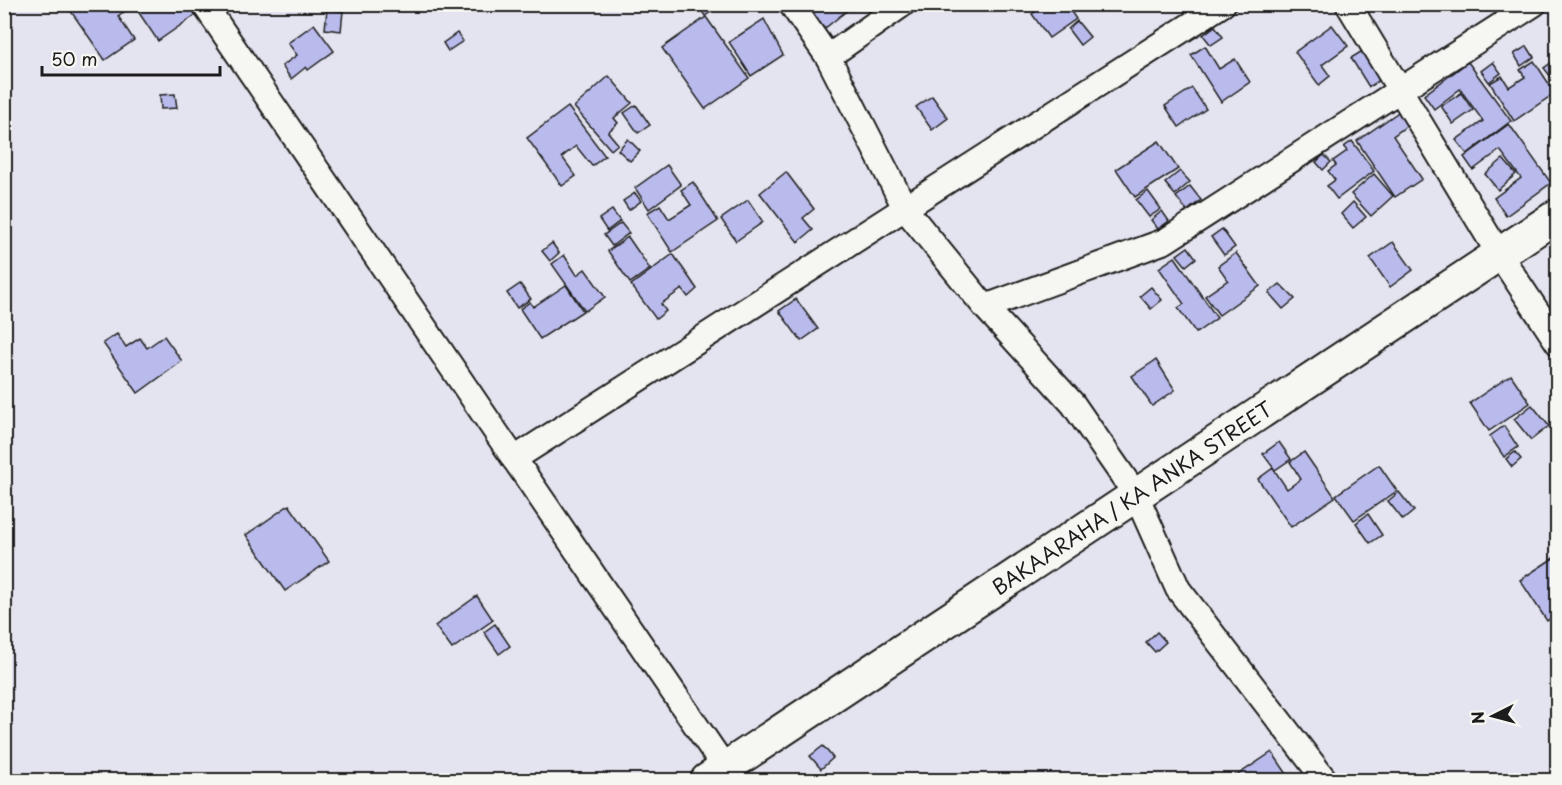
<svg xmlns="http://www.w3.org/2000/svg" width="1562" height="785" viewBox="0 0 1562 785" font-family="'Playpen Sans',sans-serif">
  <rect width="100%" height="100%" fill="#e4e4f0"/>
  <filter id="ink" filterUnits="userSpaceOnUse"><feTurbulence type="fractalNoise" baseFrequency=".0167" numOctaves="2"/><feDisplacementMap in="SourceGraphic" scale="12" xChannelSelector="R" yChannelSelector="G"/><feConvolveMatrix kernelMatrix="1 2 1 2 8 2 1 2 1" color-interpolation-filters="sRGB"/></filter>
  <g filter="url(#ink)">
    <g fill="#babbed" stroke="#1c1c1c" stroke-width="1.5">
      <polygon points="78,4 131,4 132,6 118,16 134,40 105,60 70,10"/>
      <polygon points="133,4 197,4 201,11 158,41"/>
      <polygon points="697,4 723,4 705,16"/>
      <polygon points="824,4 855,4 824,29 812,14"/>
      <polygon points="1046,4 1066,4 1076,19 1049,38 1032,14"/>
      <polygon points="327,9 343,11 341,31 325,29"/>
      <polygon points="706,17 749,78 705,109 662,48"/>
      <polygon points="764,19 783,55 751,76 729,42"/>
      <polygon points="1077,21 1090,37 1080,45 1068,29"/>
      <polygon points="314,24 334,51 308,70 306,67 291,79 282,66 297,55 288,43"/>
      <polygon points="1332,25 1348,46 1322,65 1330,76 1319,85 1295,52"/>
      <polygon points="1215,26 1223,37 1211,45 1203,35"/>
      <polygon points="457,33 463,41 448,51 443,43"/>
      <polygon points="1205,46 1219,69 1235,59 1250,82 1221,102 1191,55"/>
      <polygon points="1527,46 1534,57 1521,66 1514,54"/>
      <polygon points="1364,50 1381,79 1369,87 1351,58"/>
      <polygon points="1558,58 1558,86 1544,68"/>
      <polygon points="1534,61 1555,93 1514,121 1490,83 1502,76 1509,87 1525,77 1520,70"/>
      <polygon points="1468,62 1511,121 1467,154 1456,140 1483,121 1460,89 1434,109 1424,95"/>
      <polygon points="1493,62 1501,73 1489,82 1481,71"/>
      <polygon points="609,76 632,103 614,118 618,123 608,132 618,144 611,150 574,107"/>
      <polygon points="1192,88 1206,109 1179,127 1165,106"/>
      <polygon points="1461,93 1473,110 1453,124 1441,106"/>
      <polygon points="175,94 177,108 161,109 160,95"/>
      <polygon points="932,96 948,118 932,130 916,107"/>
      <polygon points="636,105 650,125 638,133 624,113"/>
      <polygon points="568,107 605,156 592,166 576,146 562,157 576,176 562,186 527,138"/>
      <polygon points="1400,111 1409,124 1393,136 1422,179 1395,197 1357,141"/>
      <polygon points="1509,124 1551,183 1506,216 1494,198 1521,178 1500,150 1473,170 1464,157"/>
      <polygon points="628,139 640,151 630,161 618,150"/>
      <polygon points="1159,141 1178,169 1135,197 1116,169"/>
      <polygon points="1352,141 1374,171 1337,199 1327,186 1335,180 1328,171 1336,165 1333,161 1347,151 1344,147"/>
      <polygon points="1324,155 1331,162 1323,170 1316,162"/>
      <polygon points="1503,159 1516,174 1498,190 1485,174"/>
      <polygon points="667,165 681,185 649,209 635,188"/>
      <polygon points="1180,171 1190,182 1175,195 1165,183"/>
      <polygon points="786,172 814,209 803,218 813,230 798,242 760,193"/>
      <polygon points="1374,174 1393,196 1371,216 1351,194"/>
      <polygon points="693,182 718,221 672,252 647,213 660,205 669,219 691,205 681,190"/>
      <polygon points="1190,186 1201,200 1187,211 1176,197"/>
      <polygon points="1148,191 1161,209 1149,217 1136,200"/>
      <polygon points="635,193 641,201 629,210 623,201"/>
      <polygon points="748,200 763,222 736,241 721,219"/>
      <polygon points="1353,202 1366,217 1353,228 1341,214"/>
      <polygon points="612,210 620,221 607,231 599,219"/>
      <polygon points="1162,211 1169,221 1158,229 1151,220"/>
      <polygon points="621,223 629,233 612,246 604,235"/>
      <polygon points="1222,229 1235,247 1224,255 1211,237"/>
      <polygon points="628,237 650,269 630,283 608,251"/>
      <polygon points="1393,242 1413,270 1390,287 1370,258"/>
      <polygon points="552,243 559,253 550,261 542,251"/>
      <polygon points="1188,247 1196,258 1186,266 1177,255"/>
      <polygon points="1236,253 1260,286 1219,315 1205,296 1228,280 1218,266"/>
      <polygon points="673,254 697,289 688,297 682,289 661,304 666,311 656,319 631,285"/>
      <polygon points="564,255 577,275 585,269 605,297 585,311 552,264"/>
      <polygon points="1175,257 1217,318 1196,333 1178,308 1184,304 1159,268"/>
      <polygon points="520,284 531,299 517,308 507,293"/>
      <polygon points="1280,284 1295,299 1283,309 1269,293"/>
      <polygon points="566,285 583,311 540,339 520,309 530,302 533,307"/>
      <polygon points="1151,287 1162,300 1151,309 1140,296"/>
      <polygon points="796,299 818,329 801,341 779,311"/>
      <polygon points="117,334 126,347 140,338 147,348 164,336 182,361 138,393 103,343"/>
      <polygon points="1156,360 1175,390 1152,406 1132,376"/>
      <polygon points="1511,375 1530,403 1489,431 1470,403"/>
      <polygon points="1532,405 1549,426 1531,440 1514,419"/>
      <polygon points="1504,426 1518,447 1504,457 1490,436"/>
      <polygon points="1279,442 1291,459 1275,470 1263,454"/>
      <polygon points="1304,452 1335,497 1291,527 1258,479 1273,468 1287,489 1301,479 1290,462"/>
      <polygon points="1515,452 1521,459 1512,467 1506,459"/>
      <polygon points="1379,465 1397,491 1354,520 1336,495"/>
      <polygon points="1399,492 1414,511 1403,520 1388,501"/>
      <polygon points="289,505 329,561 285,591 246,535"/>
      <polygon points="1368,514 1382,535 1370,543 1356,523"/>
      <polygon points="1558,555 1558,603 1555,605 1558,614 1547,621 1520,580"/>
      <polygon points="477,596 493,620 452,649 435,626"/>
      <polygon points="495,624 510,646 499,654 484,632"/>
      <polygon points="1157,632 1166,642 1155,652 1146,642"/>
      <polygon points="823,746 833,758 821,769 810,756"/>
      <polygon points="1272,752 1291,780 1230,780"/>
    </g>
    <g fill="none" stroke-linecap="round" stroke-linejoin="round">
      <g stroke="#1c1c1c" stroke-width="28">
        <g id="minor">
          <polyline points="204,4 725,768"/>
          <polyline points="791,4 828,57 903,4"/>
          <polyline points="1348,4 1499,254 1558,343"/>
          <polyline points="828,57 906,210 985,307 1073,404 1136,495 1178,589 1325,780"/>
          <polyline points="985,307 1165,241 1534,4"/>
          <polyline points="514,459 1223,4"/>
        </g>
      </g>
      <g stroke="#1c1c1c" stroke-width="36">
        <g id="tertiary">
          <path id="s1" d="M 707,780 L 1558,215"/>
        </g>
      </g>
      <use href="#minor" stroke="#f6f6f2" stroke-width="24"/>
      <use href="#tertiary" stroke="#f6f6f2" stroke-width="32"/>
    </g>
  </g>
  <g text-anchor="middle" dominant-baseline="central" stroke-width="4.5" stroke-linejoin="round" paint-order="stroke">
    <g font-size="20" fill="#1c1c1c" stroke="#f6f6f2">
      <text stroke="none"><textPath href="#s1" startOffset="510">BAKAARAHA / KA ANKA STREET</textPath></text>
    </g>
  </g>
  <rect width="1562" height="785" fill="none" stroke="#f6f6f2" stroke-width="24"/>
  <rect x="12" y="12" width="1538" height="761" fill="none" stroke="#1c1c1c" stroke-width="2" filter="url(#ink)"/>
  <g transform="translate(1493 716) rotate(264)" stroke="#f6f6f2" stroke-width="4.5" paint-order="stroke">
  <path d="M0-4.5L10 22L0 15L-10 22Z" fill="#1c1c1c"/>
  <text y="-9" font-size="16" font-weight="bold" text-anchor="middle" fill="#1c1c1c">N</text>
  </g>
  <path d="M42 66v9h178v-9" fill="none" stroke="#1c1c1c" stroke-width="3"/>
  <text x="51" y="66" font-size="18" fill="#1c1c1c" stroke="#f6f6f2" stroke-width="4.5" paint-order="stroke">50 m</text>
</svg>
